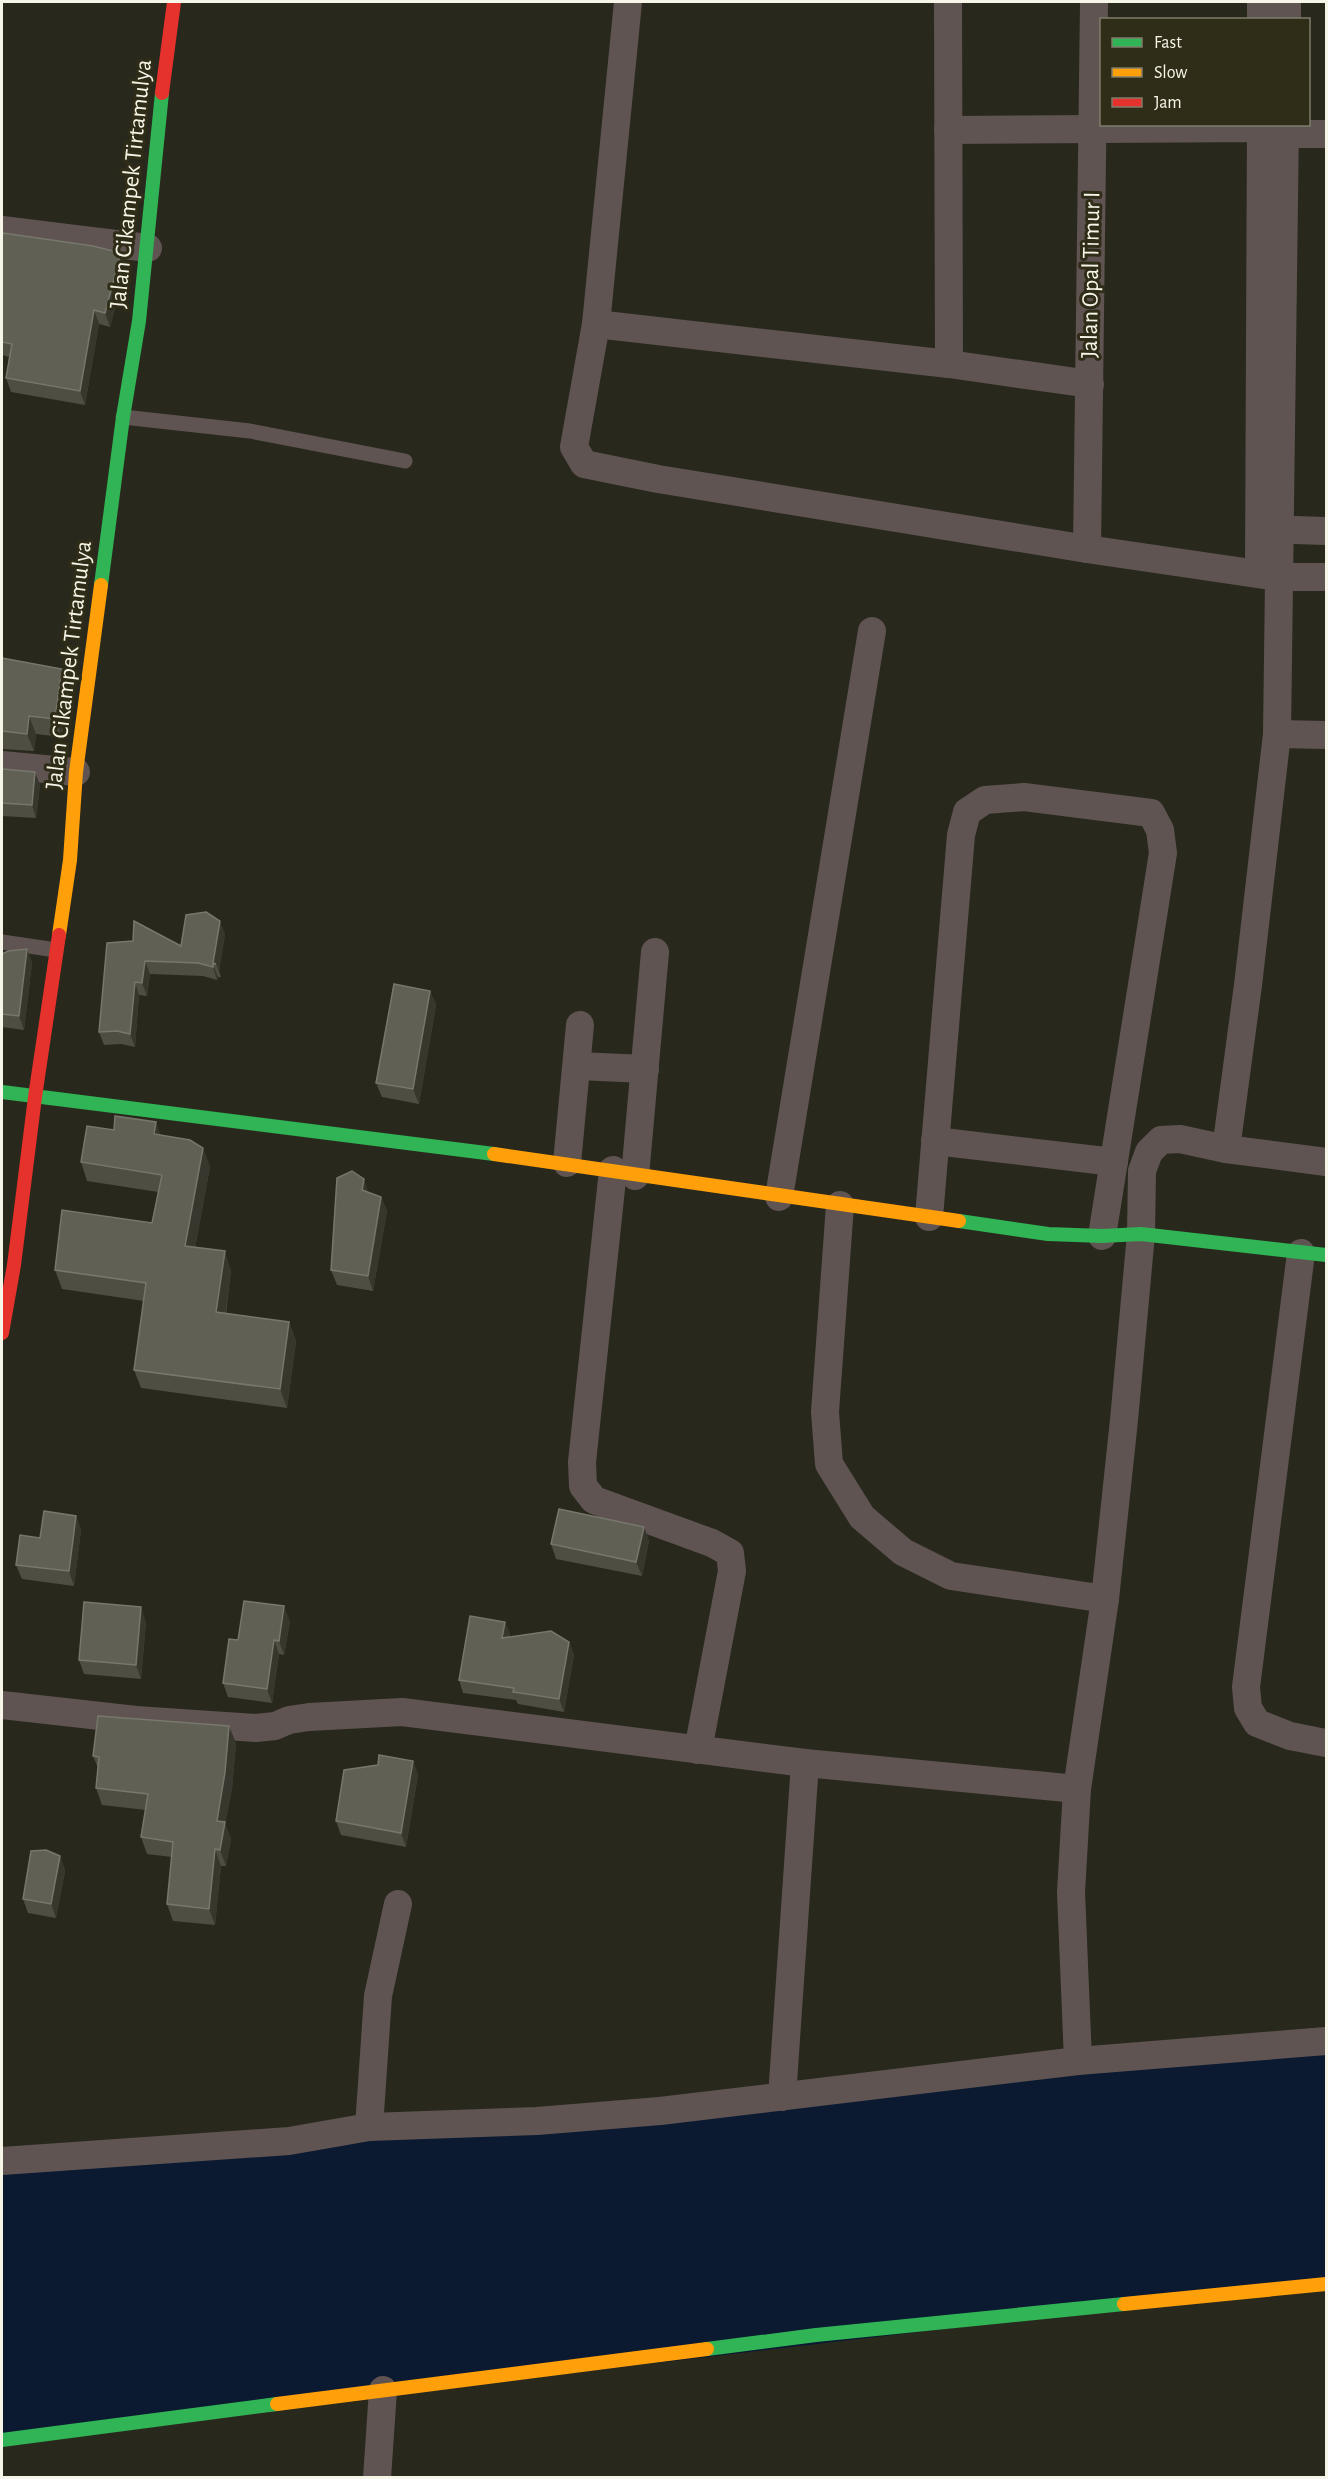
<svg xmlns="http://www.w3.org/2000/svg" width="1328" height="2479" viewBox="0 0 1328 2479" font-family="'Alegreya Sans',sans-serif">
  <rect width="100%" height="100%" fill="#29281d"/>
  <polygon fill="#0b1a31" points="1326,2041 1326,2284 2,2440 2,2161"/>
  <g fill="none" stroke-linecap="round" stroke-linejoin="round">
    <g stroke="#5f5452" stroke-width="15">
      <polyline points="123,417 250,431 405,461"/>
      <polyline points="2,942 56,950"/>
    </g>
    <g stroke="#5f5452" stroke-width="28">
      <polyline points="628,2 596,324 574,447 584,464 658,479 1087,549 1278,577 1326,577"/>
      <polyline points="948,2 949,364"/>
      <polyline points="1261,20 1261,2"/>
      <polyline points="1287,20 1287,2"/>
      <polyline points="948,130 1261,128 1285,134 1326,134"/>
      <polyline points="2,230 148,248"/>
      <polyline points="596,324 949,364 1090,384"/>
      <polyline points="1263,529 1326,531"/>
      <polyline points="1087,549 1094,2"/>
      <polyline points="1259,573 1261,124"/>
      <polyline points="1277,734 1326,735"/>
      <polyline points="2,765 76,772"/>
      <polyline points="578,1066 645,1069"/>
      <polyline points="935,1141 1114,1162"/>
      <polyline points="1226,1149 1248,985 1277,734 1285,124"/>
      <polyline points="567,1163 580,1025"/>
      <polyline points="613,1170 582,1462 583,1486 594,1500 712,1543 730,1553 732,1571 698,1750"/>
      <polyline points="635,1176 655,952"/>
      <polyline points="779,1197 872,631"/>
      <polyline points="840,1205 825,1412 829,1464 862,1517 903,1552 951,1576 1105,1599"/>
      <polyline points="929,1217 961,835 967,812 985,800 1024,797 1151,813 1160,830 1163,853 1102,1236"/>
      <polyline points="1301,1253 1246,1687 1248,1708 1257,1723 1290,1736 1326,1743"/>
      <polyline points="2,1705 136,1720 256,1728 275,1726 289,1720 309,1717 402,1712 805,1763 1077,1789"/>
      <polyline points="1078,2061 1071,1892 1077,1789 1105,1599 1124,1420 1141,1234 1142,1171 1149,1152 1161,1140 1180,1139 1226,1149 1326,1162"/>
      <polyline points="782,2097 805,1763"/>
      <polyline points="369,2127 378,1996 398,1904"/>
      <polyline points="2,2161 289,2141 369,2127 537,2121 660,2111 1078,2061 1326,2041"/>
      <polyline points="377,2478 383,2390"/>
    </g>
    <g stroke="#30b455" stroke-width="14">
      <polyline points="101,585 123,417 139,321 162,93"/>
      <polyline points="2,1092 494,1154"/>
      <polyline points="959,1221 1048,1234 1102,1236 1141,1234 1326,1255"/>
      <polyline points="707,2349 816,2335 1124,2304"/>
      <polyline points="2,2440 277,2404"/>
    </g>
    <g stroke="#ff9f0a" stroke-width="14">
      <polyline points="59,935 70,860 76,772 101,585"/>
      <polyline points="494,1154 959,1221"/>
      <polyline points="1124,2304 1326,2284"/>
      <polyline points="277,2404 707,2349"/>
    </g>
    <g stroke="#e5322d" stroke-width="14">
      <polyline points="162,93 174,2"/>
      <polyline points="2,1333 14,1265 35,1097 59,935"/>
    </g>
  </g>
  <g fill="#4f4e43">
    <polygon points="2,239 121,253 126,267 110,327 99,324 85,405 11,392 6,378 9,357 2,355"/>
    <polygon points="2,658 68,686 62,737 36,734 34,751 2,749"/>
    <polygon points="2,769 40,785 36,818 2,816"/>
    <polygon points="225,934 219,971 221,977 218,977 217,980 203,976 150,974 147,996 139,995 135,1047 121,1044 104,1045 99,1032 107,943 181,946"/>
    <polygon points="27,949 32,963 24,1030 2,1027 2,954"/>
    <polygon points="430,991 436,1005 419,1104 382,1097 376,1083"/>
    <polygon points="156,1122 160,1135 203,1148 210,1167 195,1248 231,1270 226,1314 289,1322 296,1341 287,1408 141,1388 134,1370 144,1301 62,1289 55,1270 152,1223 158,1192 87,1181 81,1162 114,1130"/>
    <polygon points="369,1192 381,1197 387,1211 373,1291 337,1285 331,1270"/>
    <polygon points="76,1516 81,1530 74,1586 22,1579 16,1565 40,1538"/>
    <polygon points="644,1527 649,1541 642,1576 556,1559 551,1544"/>
    <polygon points="290,1621 284,1655 279,1654 272,1703 228,1697 223,1683 238,1640"/>
    <polygon points="146,1622 141,1679 84,1674 79,1660"/>
    <polygon points="505,1622 510,1634 509,1637 569,1642 574,1655 564,1712 518,1704 516,1700 463,1693 459,1680"/>
    <polygon points="236,1743 232,1789 225,1824 231,1839 226,1866 221,1866 215,1925 173,1921 167,1904 172,1857 147,1854 141,1837 146,1810 102,1805 96,1788 98,1768 93,1756"/>
    <polygon points="413,1761 418,1775 406,1847 341,1835 336,1821"/>
    <polygon points="60,1856 65,1871 56,1918 28,1913 23,1899"/>
  </g>
  <g fill="#38372d">
    <polygon points="121,253 126,267 110,327 105,313"/>
    <polygon points="94,310 99,324 85,405 80,391"/>
    <polygon points="62,669 68,686 62,737 55,719"/>
    <polygon points="29,716 36,734 34,751 27,734"/>
    <polygon points="35,772 40,785 36,818 32,805"/>
    <polygon points="220,921 225,934 219,971 216,964 213,963"/>
    <polygon points="27,949 32,963 24,1030 19,1016"/>
    <polygon points="145,961 150,974 147,996 142,983"/>
    <polygon points="213,964 218,977 217,980 213,967"/>
    <polygon points="135,982 139,995 135,1047 130,1034"/>
    <polygon points="430,991 436,1005 419,1104 413,1089"/>
    <polygon points="156,1122 162,1141 154,1134"/>
    <polygon points="203,1148 210,1167 192,1265 185,1246"/>
    <polygon points="364,1179 369,1194 362,1190"/>
    <polygon points="381,1197 387,1211 373,1291 368,1276"/>
    <polygon points="225,1251 231,1270 223,1331 216,1312"/>
    <polygon points="289,1322 296,1341 287,1408 280,1389"/>
    <polygon points="76,1516 81,1530 74,1586 69,1571"/>
    <polygon points="644,1527 649,1541 642,1576 636,1562"/>
    <polygon points="284,1606 290,1621 284,1655 279,1641"/>
    <polygon points="141,1607 146,1622 141,1679 136,1665"/>
    <polygon points="505,1622 510,1634 507,1651 502,1638"/>
    <polygon points="274,1640 279,1654 272,1703 267,1689"/>
    <polygon points="569,1642 574,1655 564,1712 559,1699"/>
    <polygon points="229,1726 236,1743 232,1789 225,1824 231,1839 226,1866 220,1850 217,1821"/>
    <polygon points="413,1761 418,1775 406,1847 401,1833"/>
    <polygon points="215,1849 221,1866 215,1925 209,1909"/>
    <polygon points="60,1856 65,1871 56,1918 51,1904"/>
  </g>
  <g fill="#616055" stroke="#78776c" stroke-width="1.5">
    <polygon points="3,233 93,246 121,253 105,313 94,310 80,391 6,378 12,344 2,342 2,239"/>
    <polygon points="2,658 62,669 55,719 29,716 27,734 2,731"/>
    <polygon points="2,769 35,772 32,805 2,803"/>
    <polygon points="206,912 220,921 213,963 216,964 213,964 213,967 198,963 145,961 142,983 135,982 130,1034 117,1031 99,1032 107,943 133,941 134,921 181,946 186,915"/>
    <polygon points="27,949 19,1016 2,1014 2,954 8,951"/>
    <polygon points="394,984 430,991 413,1089 376,1083"/>
    <polygon points="115,1116 156,1122 154,1134 190,1140 203,1148 185,1246 225,1251 216,1312 289,1322 280,1389 134,1370 146,1283 55,1270 62,1210 152,1223 162,1175 81,1162 87,1126 114,1130"/>
    <polygon points="352,1171 364,1179 362,1190 381,1197 368,1276 331,1270 337,1178"/>
    <polygon points="559,1509 644,1527 636,1562 551,1544"/>
    <polygon points="44,1511 76,1516 69,1571 16,1565 20,1535 40,1538"/>
    <polygon points="244,1601 284,1606 279,1641 274,1640 267,1689 223,1683 229,1639 238,1640"/>
    <polygon points="84,1602 141,1607 136,1665 79,1660"/>
    <polygon points="470,1616 505,1622 502,1638 551,1631 569,1642 559,1699 513,1692 514,1688 459,1680"/>
    <polygon points="98,1716 229,1726 225,1772 217,1821 225,1822 220,1850 215,1849 209,1909 167,1904 173,1842 141,1837 148,1794 96,1788 99,1757 93,1756"/>
    <polygon points="379,1755 413,1761 401,1833 336,1821 344,1770 378,1765"/>
    <polygon points="46,1850 60,1856 51,1904 23,1899 31,1851"/>
  </g>
  <g text-anchor="middle" dominant-baseline="central" stroke-width="6" stroke-linejoin="round" paint-order="stroke">
    <g font-size="24" fill="#f7f5e8" stroke="#2f2c17">
      <text transform="translate(131 184) rotate(-84)">Jalan Cikampek Tirtamulya</text>
      <text transform="translate(1091 275) rotate(-89)">Jalan Opal Timur I</text>
      <text transform="translate(69 665) rotate(-83)">Jalan Cikampek Tirtamulya</text>
    </g>
  </g>
  <rect width="1328" height="2479" fill="none" stroke="#f7f5e8" stroke-width="6"/>
  <rect x="1100" y="18" width="210" height="108" fill="#2f2c17" stroke="#7f7c6b" stroke-width="1.5"/>
  <rect x="1112" y="38" width="30" height="9" fill="#30b455" stroke="#7f7c6b" stroke-width="1.5"/>
  <text x="1154" y="48" font-size="18" fill="#f7f5e8">Fast</text>
  <rect x="1112" y="68" width="30" height="9" fill="#ff9f0a" stroke="#7f7c6b" stroke-width="1.5"/>
  <text x="1154" y="78" font-size="18" fill="#f7f5e8">Slow</text>
  <rect x="1112" y="98" width="30" height="9" fill="#e5322d" stroke="#7f7c6b" stroke-width="1.5"/>
  <text x="1154" y="108" font-size="18" fill="#f7f5e8">Jam</text>
</svg>
